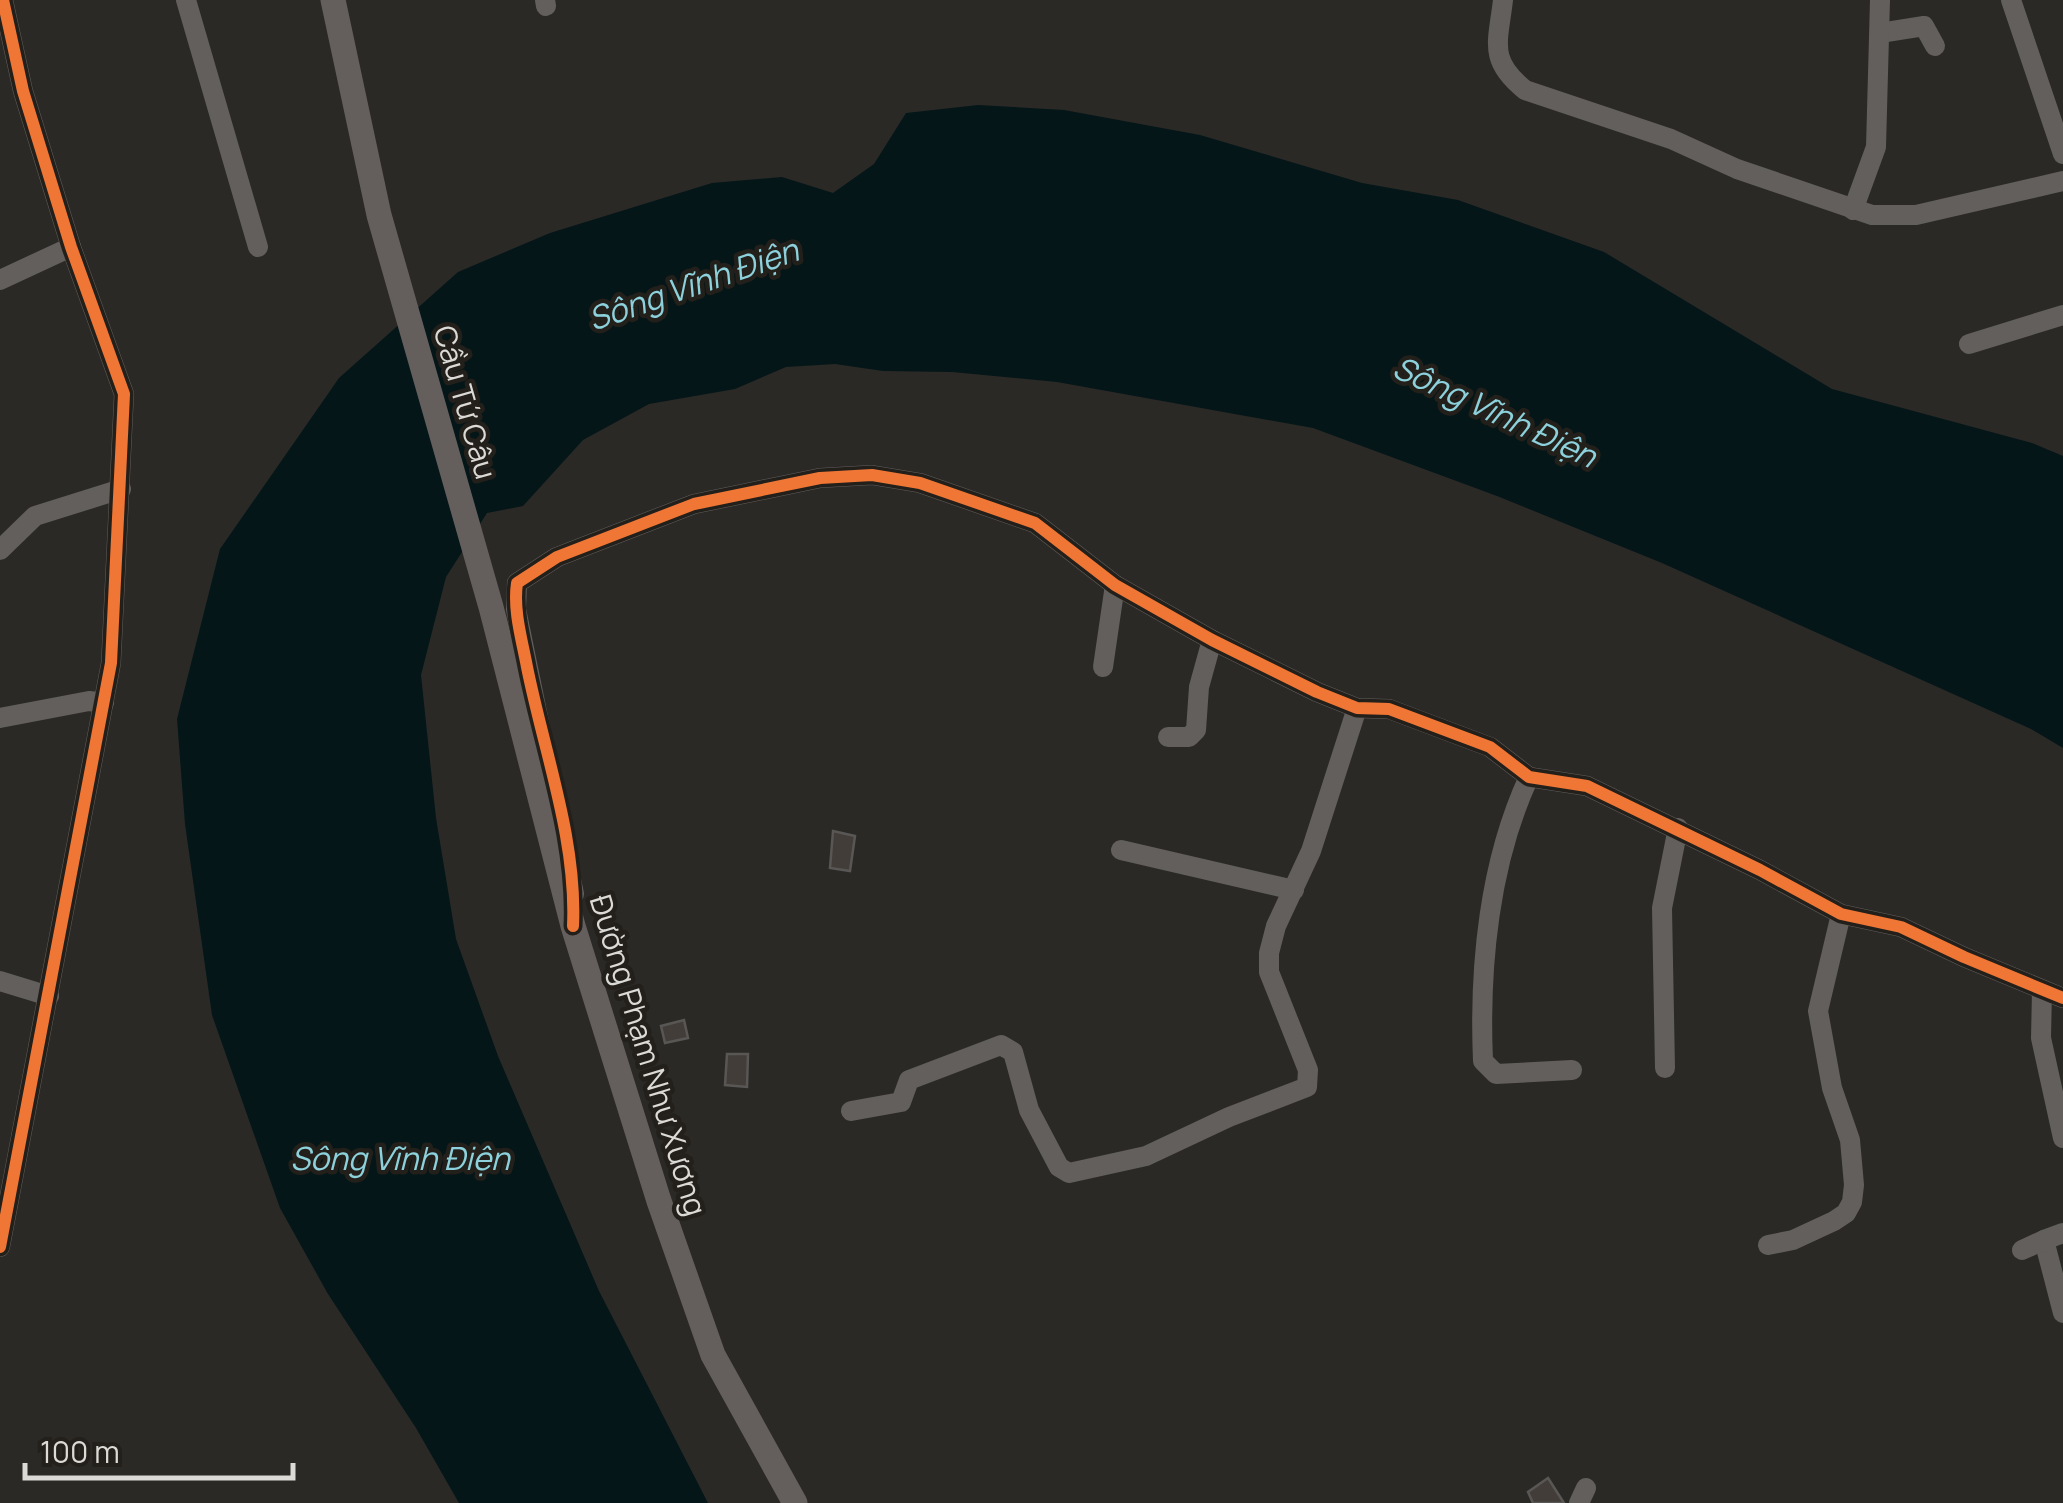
<svg xmlns="http://www.w3.org/2000/svg" width="2063" height="1503" viewBox="0 0 2063 1503" font-family="Manrope,sans-serif">
  <rect width="100%" height="100%" fill="#2a2926"/>
  <polygon fill="#041618" points="978,105 1064,110 1200,135 1362,183 1458,200 1604,252 1832,389 2032,443 2063,456 2063,748 2031,729 1662,563 1497,496 1313,428 1057,382 952,372 883,371 835,364 786,367 735,389 649,404 583,440 523,506 487,513 446,577 421,675 436,818 456,939 498,1056 599,1291 708,1503 459,1503 416,1428 328,1294 280,1208 212,1015 185,824 177,719 220,549 339,378 458,272 550,233 712,183 782,177 833,193 874,164 906,113"/>
  <g fill="#433d39" stroke="#595755" stroke-width="2.5">
    <polygon points="833,831 855,836 850,871 830,868"/>
    <polygon points="684,1020 688,1038 665,1043 661,1026"/>
    <polygon points="727,1054 748,1054 747,1087 725,1085"/>
    <polygon points="1548,1478 1564,1503 1533,1503 1528,1492"/>
  </g>
  <g fill="none" stroke-linecap="round" stroke-linejoin="round">
    <g stroke="#625f5d" stroke-width="20">
      <polyline points="186,0 258,247"/>
      <polyline points="545,0 546,6"/>
      <path d="M 1503,0 C 1498,43 1488,60 1525,90 L 1671,139 L 1737,169 L 1872,215 L 1916,215 L 2063,181"/>
      <polyline points="2011,0 2063,154"/>
      <polyline points="1880,33 1924,26 1935,46"/>
      <polyline points="1853,210 1876,147 1880,0"/>
      <polyline points="0,280 71,247"/>
      <polyline points="1969,344 2063,315"/>
      <polyline points="0,550 35,516 121,489"/>
      <polyline points="1103,667 1115,585"/>
      <polyline points="0,718 89,701 104,703"/>
      <polyline points="1168,737 1189,737 1196,730 1199,687 1212,640"/>
      <path d="M 1529,777 C 1489,863 1479,967 1483,1061 L 1496,1074 L 1572,1070"/>
      <polyline points="1121,850 1294,890"/>
      <polyline points="574,894 516,609 517,583 557,557 694,504 820,478 872,475 920,483 1035,523 1115,585 1212,640 1317,692 1357,708 1389,709 1490,747 1529,777 1587,786 1760,870 1841,914 1901,927 1964,957 2063,998"/>
      <polyline points="0,981 49,996"/>
      <polyline points="2042,990 2041,1038 2063,1138"/>
      <polyline points="1665,1068 1662,908 1678,828"/>
      <polyline points="851,1111 901,1102 909,1080 1001,1045 1013,1052 1029,1110 1059,1167 1069,1173 1146,1156 1229,1117 1307,1087 1308,1070 1269,972 1269,953 1276,926 1311,851 1357,708"/>
      <polyline points="2063,1233 2044,1240 2063,1313"/>
      <polyline points="1768,1245 1793,1240 1834,1221 1846,1213 1852,1202 1854,1185 1850,1140 1832,1088 1818,1011 1841,914"/>
      <polyline points="0,1247 111,663 124,394 71,247 23,91 3,0"/>
      <polyline points="2022,1250 2044,1240"/>
      <polyline points="1579,1503 1586,1488"/>
    </g>
    <polyline stroke="#645f5d" stroke-width="25" points="333,0 379,215 491,607 573,926 659,1201 713,1355 795,1503"/>
    <g stroke="#23201b" stroke-width="19">
      <g id="cycleway">
        <path d="M 573,926 C 577,839 544,752 527,667 C 522,640 513,611 517,583 L 557,557 L 694,504 L 820,478 L 872,475 L 920,483 L 1035,523 L 1115,585 L 1212,640 L 1317,692 L 1357,708 L 1389,709 L 1490,747 L 1529,777 L 1587,786 L 1760,870 L 1841,914 L 1901,927 L 1964,957 L 2063,998"/>
        <polyline points="0,1247 111,663 124,394 71,247 23,91 3,0"/>
      </g>
    </g>
    <use href="#cycleway" stroke="#f07635" stroke-width="12"/>
  </g>
  <g text-anchor="middle" dominant-baseline="central" stroke-width="9" stroke-linejoin="round" paint-order="stroke">
    <g font-size="30" fill="#dcdad6" stroke="#23201b">
      <text transform="translate(466 402) rotate(74)">Cầu Tứ Câu</text>
      <text transform="translate(649 1055) rotate(73)">Đường Phạm Như Xương</text>
    </g>
    <g font-size="32" font-style="italic" fill="#8cd1db" stroke="#23201b">
      <text transform="translate(693 284) rotate(-19)">Sông Vĩnh Điện</text>
      <text transform="translate(1495 411) rotate(25)">Sông Vĩnh Điện</text>
      <text x="400" y="1158">Sông Vĩnh Điện</text>
    </g>
  </g>
  <path d="M25 1463v15h268v-15" fill="none" stroke="#dcdad6" stroke-width="5"/>
  <text x="40" y="1463" font-size="30" fill="#dcdad6" stroke="#23201b" stroke-width="8" paint-order="stroke">100 m</text>
</svg>
